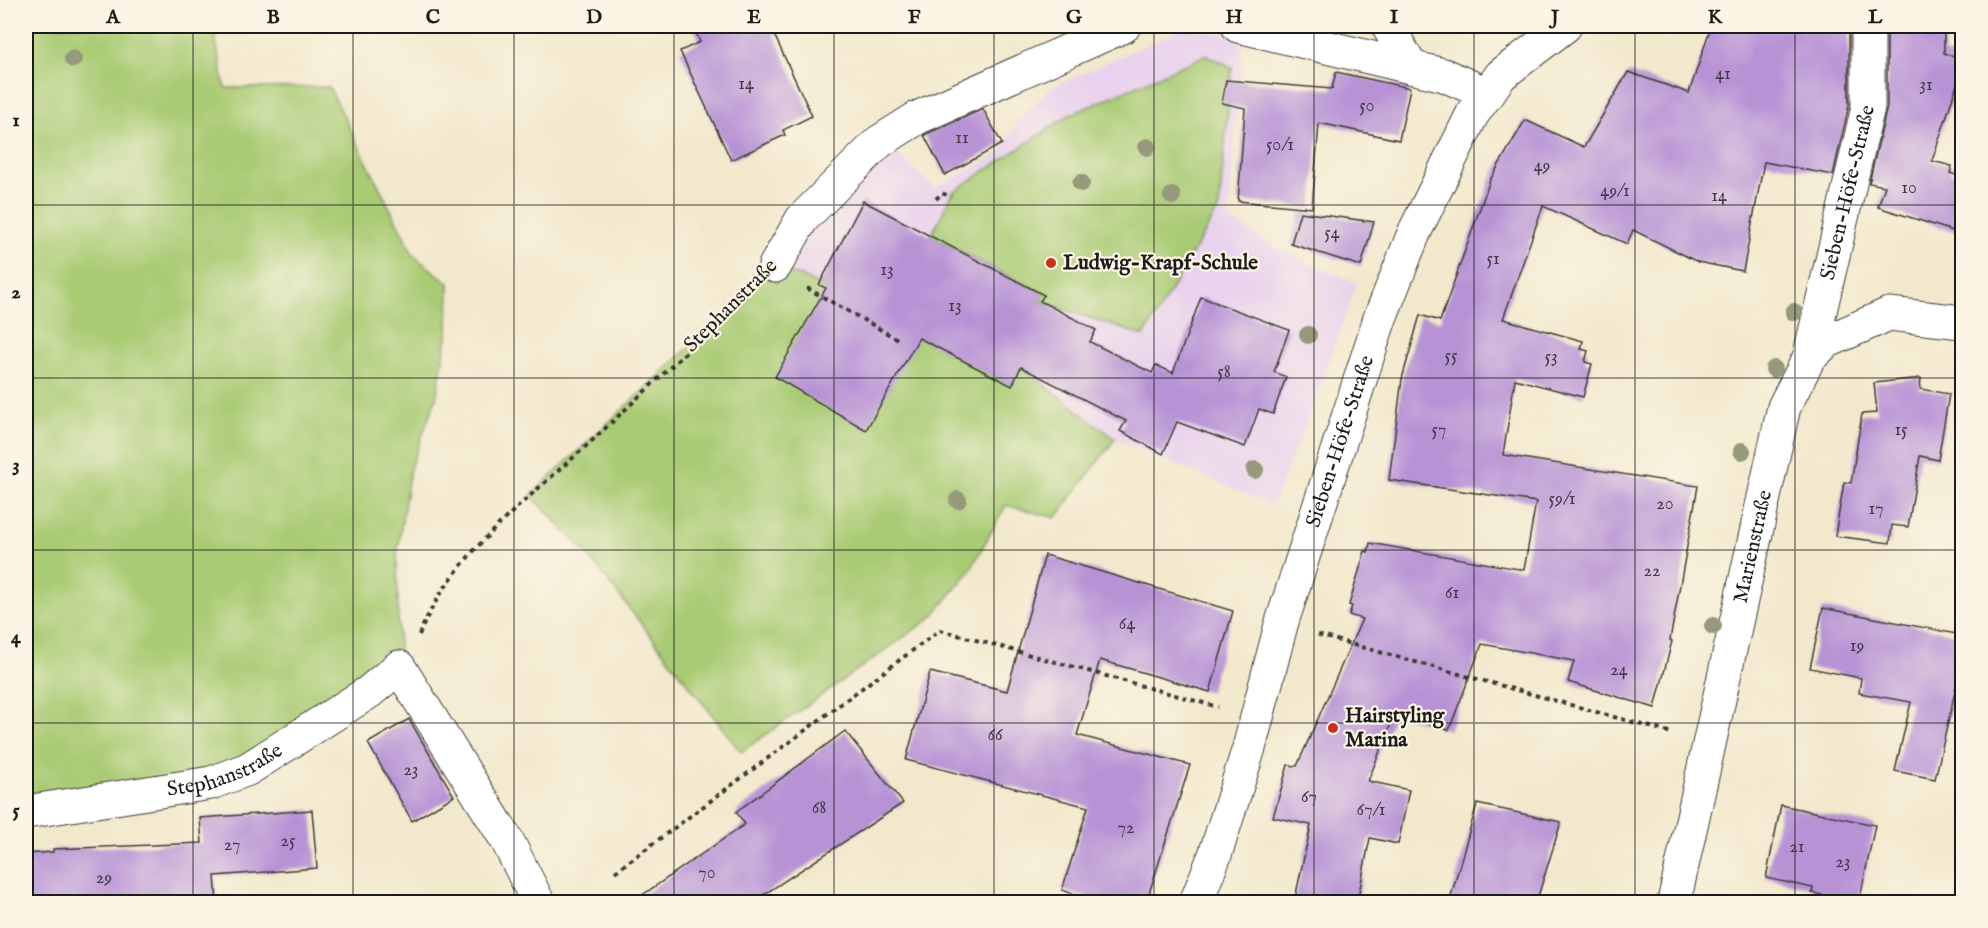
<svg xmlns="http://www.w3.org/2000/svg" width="1988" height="928" viewBox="0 0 1988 928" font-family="'IM FELL English',serif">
  <rect width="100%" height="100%" fill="#fcf5e5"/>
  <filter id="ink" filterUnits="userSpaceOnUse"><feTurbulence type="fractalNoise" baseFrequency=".0167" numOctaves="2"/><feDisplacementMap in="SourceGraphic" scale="12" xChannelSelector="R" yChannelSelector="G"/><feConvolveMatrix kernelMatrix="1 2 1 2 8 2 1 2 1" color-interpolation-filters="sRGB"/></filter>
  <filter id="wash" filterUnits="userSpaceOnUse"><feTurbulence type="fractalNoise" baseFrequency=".008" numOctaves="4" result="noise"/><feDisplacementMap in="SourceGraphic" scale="24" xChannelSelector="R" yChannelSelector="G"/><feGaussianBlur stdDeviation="1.35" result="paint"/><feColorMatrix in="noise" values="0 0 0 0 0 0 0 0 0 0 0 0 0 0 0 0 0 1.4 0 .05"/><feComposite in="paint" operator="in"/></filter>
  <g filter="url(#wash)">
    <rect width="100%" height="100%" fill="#f2e8cc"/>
    <polygon fill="#e9d2ed" points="1186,27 1241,38 1242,56 1228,218 1284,252 1357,283 1307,422 1272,505 1115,439 1021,367 1012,386 801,276 785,273 830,200 893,150 935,188 1000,153 1019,119 1052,87"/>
    <g fill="#a9cb73" stroke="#627448" stroke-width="1.5">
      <polygon points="26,26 213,26 225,88 329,87 414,256 449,283 448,331 436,399 410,468 397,555 399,667 248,769 26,812"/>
      <polygon points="1206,55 1232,67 1219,208 1144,336 1040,301 1044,294 931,236 953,192 1068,116"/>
      <polygon points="772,270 801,276 1011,385 1021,367 1115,439 1056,518 1006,505 969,572 931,618 741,752 587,554 531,495"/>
    </g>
    <g id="blocks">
      <g fill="#b793d5">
        <polygon points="693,26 770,26 812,116 783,130 785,135 731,160 680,51 700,42"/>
        <polygon points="1711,26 1849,26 1849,105 1833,175 1764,162 1743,271 1698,262 1633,230 1627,244 1543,206 1503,319 1583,341 1581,349 1588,351 1585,362 1592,364 1583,397 1515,379 1503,455 1698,486 1670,640 1672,641 1655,708 1568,682 1574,661 1482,644 1449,730 1395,714 1368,781 1409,790 1398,844 1370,838 1357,903 1294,903 1311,825 1273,817 1288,765 1297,766 1362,619 1349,615 1352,606 1349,605 1365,551 1368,552 1370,543 1524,570 1536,502 1389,480 1402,379 1420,315 1440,321 1490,180 1525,120 1584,147 1628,72 1689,93"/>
        <polygon points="1887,26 1944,26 1944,53 1962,60 1962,69 1932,161 1952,166 1950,173 1962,177 1962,234 1878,207 1885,186 1869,183 1887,107"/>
        <polygon points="1336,72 1410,88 1399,140 1319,123 1312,208 1238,201 1245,108 1222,103 1226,80 1332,89"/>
        <polygon points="983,109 1002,144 945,175 924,135"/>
        <polygon points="863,201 1044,295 1040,301 1096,330 1090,342 1152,373 1156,365 1173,373 1201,297 1289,330 1274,372 1286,377 1273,414 1259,409 1245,447 1177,422 1163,454 1120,431 1126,421 1021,367 1012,386 919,338 866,430 775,377 826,288 819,285"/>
        <polygon points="1300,212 1374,222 1361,266 1291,244"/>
        <polygon points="1921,378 1920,389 1949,394 1938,460 1920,456 1908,527 1892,525 1890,543 1835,536 1844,482 1851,483 1862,414 1877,413 1874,383"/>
        <polygon points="1045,555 1233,611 1210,692 1100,660 1077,735 1190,765 1146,903 1101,903 1062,890 1088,807 906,760 930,672 1007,691"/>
        <polygon points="1823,608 1962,635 1962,661 1935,779 1895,771 1911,702 1859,693 1861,678 1810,668"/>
        <polygon points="409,719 454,796 412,821 368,743"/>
        <polygon points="845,731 903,803 751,903 631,903 745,824 736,812"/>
        <polygon points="1477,804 1561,822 1536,903 1449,903"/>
        <polygon points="1781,805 1875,825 1859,903 1812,893 1813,888 1766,878"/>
        <polygon points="312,810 317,868 215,876 217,903 26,903 26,854 53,852 53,849 202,843 200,818"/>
      </g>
    </g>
  </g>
  <g filter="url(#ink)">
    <use href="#blocks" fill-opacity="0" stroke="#3c3b36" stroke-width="1.5"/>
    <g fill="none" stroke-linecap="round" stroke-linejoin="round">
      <g stroke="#3c3b36" stroke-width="35">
        <g id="minor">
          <polyline points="1238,26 1444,75 1487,94"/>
          <polyline points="1388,26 1411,67"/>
          <polyline points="775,266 802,219 879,142 917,118 1124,26"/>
          <path id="s1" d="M 1809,358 L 1868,107 L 1868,26"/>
          <path id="s2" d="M 26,812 L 211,783 L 248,769 L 369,692 L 399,667 L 508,842 L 538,902"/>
          <path id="s3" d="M 1196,902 L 1215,855 L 1249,748 L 1281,625 L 1380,318 L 1414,233 L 1472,115 L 1501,75 L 1565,26"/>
          <path id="s4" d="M 1674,902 L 1784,407 L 1809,358 L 1826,342 L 1889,314 L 1962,322"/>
        </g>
      </g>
      <g stroke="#3c3b36" stroke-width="4" stroke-dasharray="4.5 4.5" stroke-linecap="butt">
        <polyline points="936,199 942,193 951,197"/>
        <polyline points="807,288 901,341"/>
        <path d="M 419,635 C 451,557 523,503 584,448 C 639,397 693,346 747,294"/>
        <polyline points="1318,635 1672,733"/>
        <polyline points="615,872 940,630 1218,707"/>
      </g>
      <use href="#minor" stroke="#fff" stroke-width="33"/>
    </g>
    <g fill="#97997c">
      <circle cx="73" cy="59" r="9"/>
      <circle cx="1147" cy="147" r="9"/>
      <circle cx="1081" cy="183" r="9"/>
      <circle cx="1172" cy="196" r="9"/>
      <circle cx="1794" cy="312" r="9"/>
      <circle cx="1308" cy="335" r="9"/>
      <circle cx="1774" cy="369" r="9"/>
      <circle cx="1742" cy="451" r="9"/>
      <circle cx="1255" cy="470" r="9"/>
      <circle cx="958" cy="500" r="9"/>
      <circle cx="1713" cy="626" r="9"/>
    </g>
  </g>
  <path fill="none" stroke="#1c1c1c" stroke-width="1.5" stroke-opacity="0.55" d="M 193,26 L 193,902M 353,26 L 353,902M 514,26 L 514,902M 674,26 L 674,902M 834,26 L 834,902M 994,26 L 994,902M 1154,26 L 1154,902M 1314,26 L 1314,902M 1474,26 L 1474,902M 1635,26 L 1635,902M 1795,26 L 1795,902M 26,205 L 1962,205M 26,378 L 1962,378M 26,550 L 1962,550M 26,723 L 1962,723"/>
  <g fill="#c8321e" stroke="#fcf5e5" stroke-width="2">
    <circle cx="1051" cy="263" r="6"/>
    <circle cx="1333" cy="728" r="6"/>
  </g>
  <g text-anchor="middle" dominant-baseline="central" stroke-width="4.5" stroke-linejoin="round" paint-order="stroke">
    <g font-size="18" fill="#433a4a">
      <text x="1723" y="74">41</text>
      <text x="746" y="84">14</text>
      <text x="1926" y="85">31</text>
      <text x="1367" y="106">50</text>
      <text x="962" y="138">11</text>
      <text x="1280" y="145">50/1</text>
      <text x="1542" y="166">49</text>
      <text x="1909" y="188">10</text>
      <text x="1615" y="191">49/1</text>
      <text x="1719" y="196">14</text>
      <text x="1332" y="233">54</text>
      <text x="1493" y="259">51</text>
      <text x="887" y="270">13</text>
      <text x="955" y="306">13</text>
      <text x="1451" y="356">55</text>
      <text x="1551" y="357">53</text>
      <text x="1224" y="372">58</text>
      <text x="1439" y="430">57</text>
      <text x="1901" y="430">15</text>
      <text x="1562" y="499">59/1</text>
      <text x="1665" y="504">20</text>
      <text x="1876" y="509">17</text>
      <text x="1652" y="571">22</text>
      <text x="1452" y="593">61</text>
      <text x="1127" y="624">64</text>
      <text x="1857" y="646">19</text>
      <text x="1619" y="670">24</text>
      <text x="995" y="735">66</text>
      <text x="411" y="770">23</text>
      <text x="1309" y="797">67</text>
      <text x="819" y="808">68</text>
      <text x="1371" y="810">67/1</text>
      <text x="1126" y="828">72</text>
      <text x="288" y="841">25</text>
      <text x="232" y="845">27</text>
      <text x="1797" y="847">21</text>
      <text x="1843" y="862">23</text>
      <text x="707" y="873">70</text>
      <text x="104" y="878">29</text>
    </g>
    <g font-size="21" fill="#1c1c1c" stroke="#fcf5e5">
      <text stroke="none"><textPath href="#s1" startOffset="170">Sieben-Höfe-Straße</textPath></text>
      <text transform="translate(731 306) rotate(-45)">Stephanstraße</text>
      <text stroke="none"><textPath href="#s3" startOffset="483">Sieben-Höfe-Straße</textPath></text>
      <text stroke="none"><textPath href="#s4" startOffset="364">Marienstraße</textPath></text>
      <text stroke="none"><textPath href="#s2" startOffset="204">Stephanstraße</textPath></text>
    </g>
    <g font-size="21" font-weight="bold" fill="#1c1c1c" stroke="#fcf5e5" text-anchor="start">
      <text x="1063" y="263">Ludwig-Krapf-Schule</text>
      <text x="1345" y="716">Hairstyling<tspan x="1345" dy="24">Marina</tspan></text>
    </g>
  </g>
  <rect width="1988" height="928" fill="none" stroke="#fcf5e5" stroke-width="66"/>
  <rect x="33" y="33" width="1922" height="862" fill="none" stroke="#1c1c1c" stroke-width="2"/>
  <g font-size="20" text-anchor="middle" font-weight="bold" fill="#1c1c1c">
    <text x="113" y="23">A</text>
    <text x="273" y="23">B</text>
    <text x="433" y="23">C</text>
    <text x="594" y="23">D</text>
    <text x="754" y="23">E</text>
    <text x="914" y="23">F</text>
    <text x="1074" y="23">G</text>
    <text x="1234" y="23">H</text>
    <text x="1394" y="23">I</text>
    <text x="1555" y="23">J</text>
    <text x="1715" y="23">K</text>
    <text x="1875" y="23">L</text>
    <text x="16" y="126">1</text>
    <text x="16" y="298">2</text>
    <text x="16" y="471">3</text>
    <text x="16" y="643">4</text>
    <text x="16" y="816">5</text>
  </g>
</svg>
